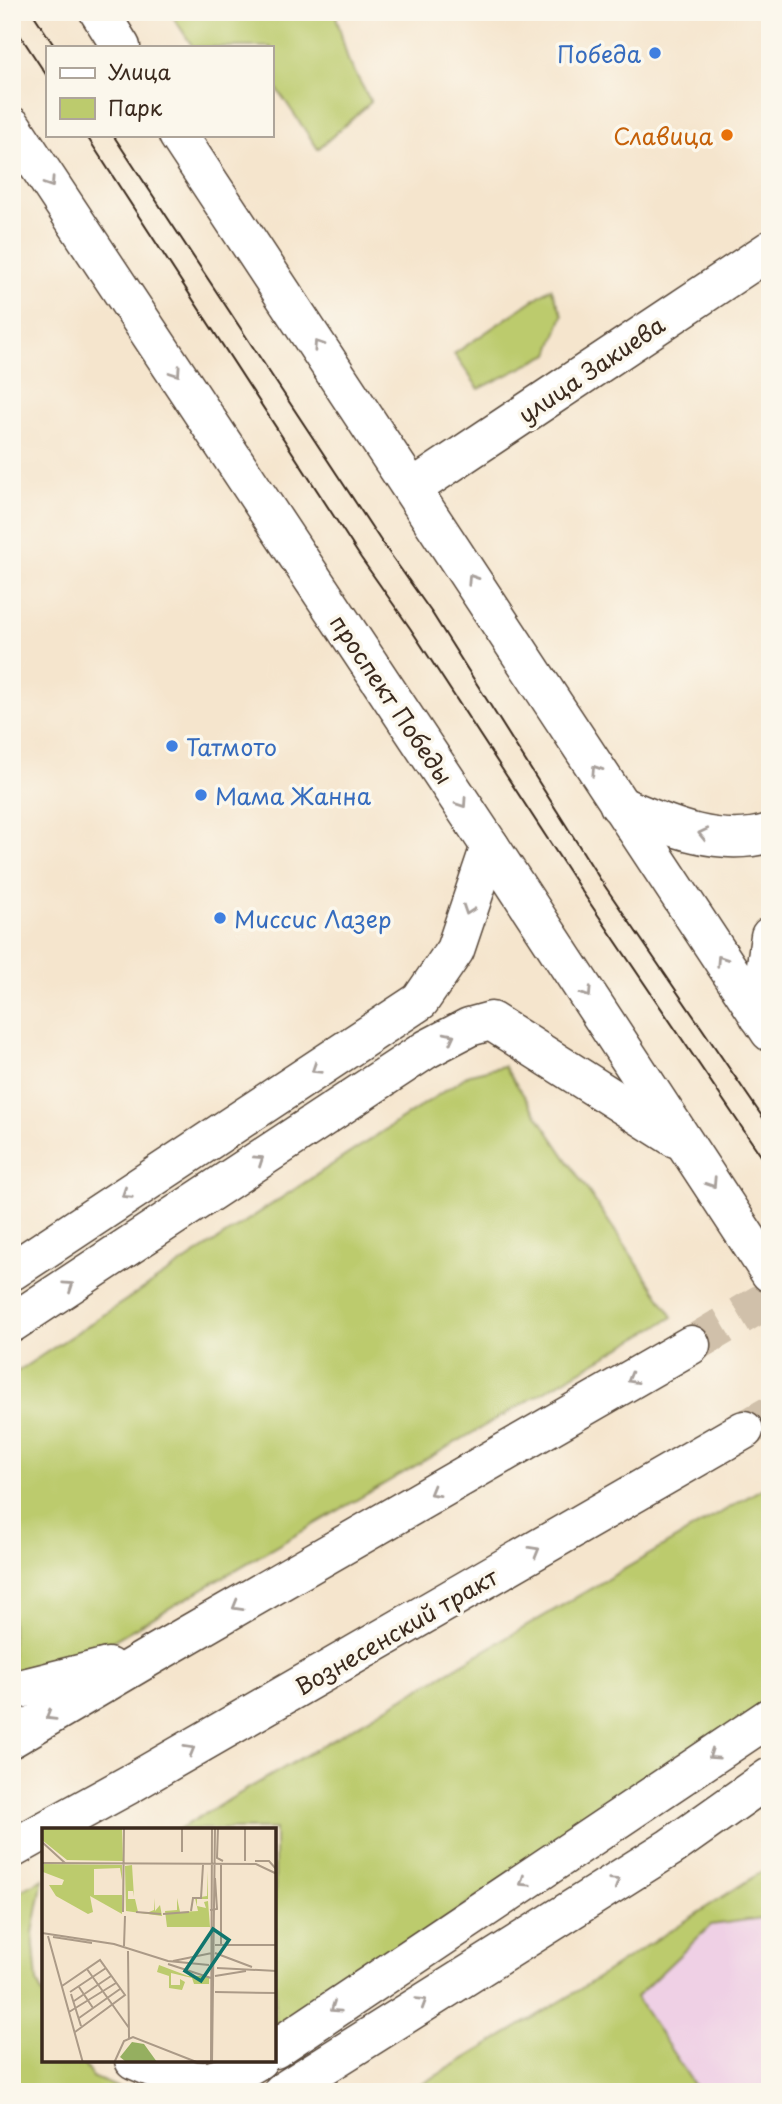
<svg xmlns="http://www.w3.org/2000/svg" width="782" height="2104" viewBox="0 0 782 2104" font-family="'Playpen Sans',sans-serif">
  <rect width="100%" height="100%" fill="#fbf7ec"/>
  <filter id="ink" filterUnits="userSpaceOnUse"><feTurbulence type="fractalNoise" baseFrequency=".0143" numOctaves="2"/><feDisplacementMap in="SourceGraphic" scale="14" xChannelSelector="R" yChannelSelector="G"/><feConvolveMatrix kernelMatrix="1 2 1 2 8 2 1 2 1" color-interpolation-filters="sRGB"/></filter>
  <filter id="wash" filterUnits="userSpaceOnUse"><feTurbulence type="fractalNoise" baseFrequency=".00686" numOctaves="4" result="noise"/><feDisplacementMap in="SourceGraphic" scale="28" xChannelSelector="R" yChannelSelector="G"/><feGaussianBlur stdDeviation="1.57" result="paint"/><feColorMatrix in="noise" values="0 0 0 0 0 0 0 0 0 0 0 0 0 0 0 0 0 1.4 0 .05"/><feComposite in="paint" operator="in"/></filter>
  <g filter="url(#wash)">
    <rect width="100%" height="100%" fill="#f5e5cd"/>
    <polygon fill="#efd0e5" points="770,1917 770,2092 699,2092 636,1997 711,1925"/>
    <g fill="#bccb6d" stroke="#7c7a46" stroke-width="2">
      <polygon points="170,12 335,12 348,60 371,102 318,149 271,80 271,47 193,47"/>
      <polygon points="551,288 563,315 549,354 479,389 454,354"/>
      <polygon points="504,1066 673,1317 12,1699 12,1375 470,1074"/>
      <polygon points="770,1484 770,1702 275,2033 275,1829 179,1829"/>
      <polygon points="770,1866 770,1917 711,1925 636,1997 699,2092 409,2092 568,1997"/>
      <polygon points="43,1879 33,1933 37,1982 44,1997 44,2060 81,2060 92,2077 129,2092 12,2092 12,1895"/>
    </g>
  </g>
  <g filter="url(#ink)">
    <g fill="none" stroke-linecap="round" stroke-linejoin="round">
      <g stroke="#d0c0aa" stroke-width="38" stroke-dasharray="38 19" stroke-linecap="butt">
        <polyline points="691,1345 770,1298"/>
        <polyline points="744,1430 770,1415"/>
      </g>
      <g stroke="#574638" stroke-width="41">
        <polyline id="minor" points="413,488 770,250"/>
      </g>
      <g stroke="#574638" stroke-width="41">
        <g id="major">
          <polyline points="99,12 121,47"/>
          <polyline points="12,126 490,846 770,1273"/>
          <polyline points="178,135 770,1032"/>
          <path d="M 619,805 C 666,825 718,849 770,833"/>
          <polyline points="759,1016 770,936"/>
          <polyline points="12,1271 420,1001 455,950 490,846"/>
          <polyline points="12,1323 427,1049 469,1027 491,1021 675,1138"/>
          <polyline points="12,1691 108,1667"/>
          <polyline points="12,1738 151,1656 691,1345"/>
          <polyline points="48,1829 130,1784 744,1430"/>
          <polyline points="12,1849 44,1831"/>
          <polyline points="275,2049 770,1717"/>
          <path d="M 134,2060 C 156,2069 179,2080 202,2081 C 216,2082 247,2068 258,2060"/>
          <polyline points="282,2092 671,1847 770,1777"/>
        </g>
      </g>
      <use href="#minor" stroke="#fff" stroke-width="38"/>
      <use href="#major" stroke="#fff" stroke-width="38"/>
      <g stroke="#3b2a1e" stroke-width="2">
        <polyline points="32,12 55,47"/>
        <polyline points="12,23 47,76"/>
        <polyline points="86,135 361,558 410,628 579,887 770,1169"/>
        <polyline points="113,135 383,544 432,613 600,879 770,1128"/>
      </g>
    </g>
    <defs><path id="oneway-chevron" d="M-2-3.5L2.5 0L-2 3.5" fill="none" stroke-width="1.6" stroke-linecap="round" stroke-linejoin="round" transform="scale(1.75)"/></defs>
    <g stroke="#a79f9a">
      <use href="#oneway-chevron" transform="translate(50 183) rotate(56)"/>
      <use href="#oneway-chevron" transform="translate(318 345) rotate(-124)"/>
      <use href="#oneway-chevron" transform="translate(176 372) rotate(56)"/>
      <use href="#oneway-chevron" transform="translate(472 579) rotate(-123)"/>
      <use href="#oneway-chevron" transform="translate(596 770) rotate(-123)"/>
      <use href="#oneway-chevron" transform="translate(462 803) rotate(56)"/>
      <use href="#oneway-chevron" transform="translate(703 834) rotate(-167)"/>
      <use href="#oneway-chevron" transform="translate(468 910) rotate(109)"/>
      <use href="#oneway-chevron" transform="translate(721 960) rotate(-123)"/>
      <use href="#oneway-chevron" transform="translate(587 993) rotate(57)"/>
      <use href="#oneway-chevron" transform="translate(450 1037) rotate(-27)"/>
      <use href="#oneway-chevron" transform="translate(316 1069) rotate(147)"/>
      <use href="#oneway-chevron" transform="translate(259 1160) rotate(-34)"/>
      <use href="#oneway-chevron" transform="translate(712 1183) rotate(57)"/>
      <use href="#oneway-chevron" transform="translate(126 1194) rotate(147)"/>
      <use href="#oneway-chevron" transform="translate(69 1286) rotate(-34)"/>
      <use href="#oneway-chevron" transform="translate(632 1379) rotate(150)"/>
      <use href="#oneway-chevron" transform="translate(434 1492) rotate(150)"/>
      <use href="#oneway-chevron" transform="translate(535 1551) rotate(-30)"/>
      <use href="#oneway-chevron" transform="translate(237 1606) rotate(150)"/>
      <use href="#oneway-chevron" transform="translate(50 1716) rotate(149)"/>
      <use href="#oneway-chevron" transform="translate(190 1750) rotate(-30)"/>
      <use href="#oneway-chevron" transform="translate(713 1755) rotate(146)"/>
      <use href="#oneway-chevron" transform="translate(524 1882) rotate(146)"/>
      <use href="#oneway-chevron" transform="translate(615 1882) rotate(-32)"/>
      <use href="#oneway-chevron" transform="translate(422 2002) rotate(-32)"/>
      <use href="#oneway-chevron" transform="translate(335 2008) rotate(146)"/>
    </g>
  </g>
  <g fill="#3f7fe0" stroke="#fbf7ec" stroke-width="2.5">
    <circle cx="655" cy="53" r="7"/>
    <circle cx="172" cy="746" r="7"/>
    <circle cx="201" cy="795" r="7"/>
    <circle cx="220" cy="918" r="7"/>
  </g>
  <circle fill="#e8710a" stroke="#fbf7ec" stroke-width="2.5" cx="727" cy="135" r="7"/>
  <g text-anchor="middle" dominant-baseline="central" stroke-width="7" stroke-linejoin="round" paint-order="stroke">
    <g font-size="23" fill="#366cbe" stroke="#fbf7ec" text-anchor="start">
      <text x="641" y="53" text-anchor="end">Победа</text>
      <text x="186" y="746">Татмото</text>
      <text x="215" y="795">Мама Жанна</text>
      <text x="234" y="918">Миссис Лазер</text>
    </g>
    <g font-size="23" fill="#c56008" stroke="#fbf7ec" text-anchor="end">
      <text x="713" y="135">Славица</text>
    </g>
    <g font-size="23" fill="#3b2a1e" stroke="#fbf7ec">
      <text transform="translate(591 369) rotate(-34)">улица Закиева</text>
      <text transform="translate(392 699) rotate(56)">проспект Победы</text>
      <text transform="translate(396 1631) rotate(-30)">Вознесенский тракт</text>
    </g>
  </g>
  <g transform="translate(42 1828)">
    <rect width="234" height="234" fill="#f5e5cd"/>
    <path d="M 0,0 L 80,0 L 81,33 L 25,32 L 0,12 ZM 2,36 L 80,37 L 80,52 L 78,40 L 52,41 L 52,67 L 80,67 L 80,86 L 48,68 L 51,84 L 46,86 L 14,68 L 7,57 L 20,57 L 22,52 L 1,44 ZM 90,37 L 92,69 L 91,63 L 86,63 L 86,71 L 93,71 L 96,84 L 107,84 L 112,82 L 113,70 L 113,83 L 118,77 L 120,88 L 84,83 L 83,38 ZM 166,43 L 166,71 L 155,71 L 155,78 L 164,80 L 162,74 L 166,73 L 168,99 L 125,99 L 123,83 L 135,82 L 135,70 L 138,84 L 156,83 L 153,70 L 165,68 ZM 117,137 L 146,148 L 167,148 L 167,156 L 152,156 L 150,150 L 129,145 L 129,157 L 138,157 L 138,151 L 143,154 L 140,162 L 127,160 L 127,148 L 115,144 Z" fill="#bccb6d"/>
    <path d="M 90,214 L 102,216 L 115,234 L 84,234 L 78,229 Z" fill="#95af60"/>
    <path fill="none" stroke="#ab9a87" stroke-width="2" d="M 140,0 L 140,24M 176,0 L 175,30 L 181,33M 0,14 L 23,35M 203,33 L 203,0M 213,33 L 227,33 L 235,42M 0,35 L 214,36 L 235,46M 168,82 L 175,81 L 173,50M 149,83 L 151,70 L 159,70 L 161,37M 81,84 L 82,0M 94,84 L 119,86M 121,86 L 147,84M 0,105 L 72,116 L 126,133 L 167,137M 6,108 L 41,235M 11,109 L 50,115M 173,117 L 235,117M 179,117 L 179,37M 82,118 L 83,88M 86,123 L 87,210M 173,125 L 210,139M 131,133 L 170,125M 126,136 L 169,150M 175,140 L 235,143M 45,141 L 87,200M 173,148 L 204,143M 20,158 L 58,132 L 83,167 L 33,204M 37,159 L 51,180M 28,164 L 64,140M 173,164 L 235,165M 29,166 L 39,198M 32,173 L 69,148M 27,184 L 74,155M 37,190 L 78,161M 72,235 L 82,213 L 91,209 L 157,235M 169,235 L 170,0M 170,235 L 173,0"/>
    <path fill="#0f766e" fill-opacity="0.15" stroke="#0f766e" stroke-width="3.5" d="M 171,101 L 187,112 L 159,153 L 143,143 Z"/>
    <rect width="234" height="234" fill="none" stroke="#3b2a1e" stroke-width="3.5"/>
  </g>
  <rect width="782" height="2104" fill="none" stroke="#fbf7ec" stroke-width="42"/>
  <rect x="46" y="46" width="228" height="91" fill="#fbf7ec" stroke="#aea59a" stroke-width="2"/>
  <rect x="60" y="68" width="35" height="10" fill="#ffffff" stroke="#aea59a" stroke-width="2"/>
  <text x="108" y="80" font-size="21" fill="#3b2a1e">Улица</text>
  <rect x="60" y="98" width="35" height="21" fill="#bccb6d" stroke="#aea59a" stroke-width="2"/>
  <text x="108" y="116" font-size="21" fill="#3b2a1e">Парк</text>
</svg>
